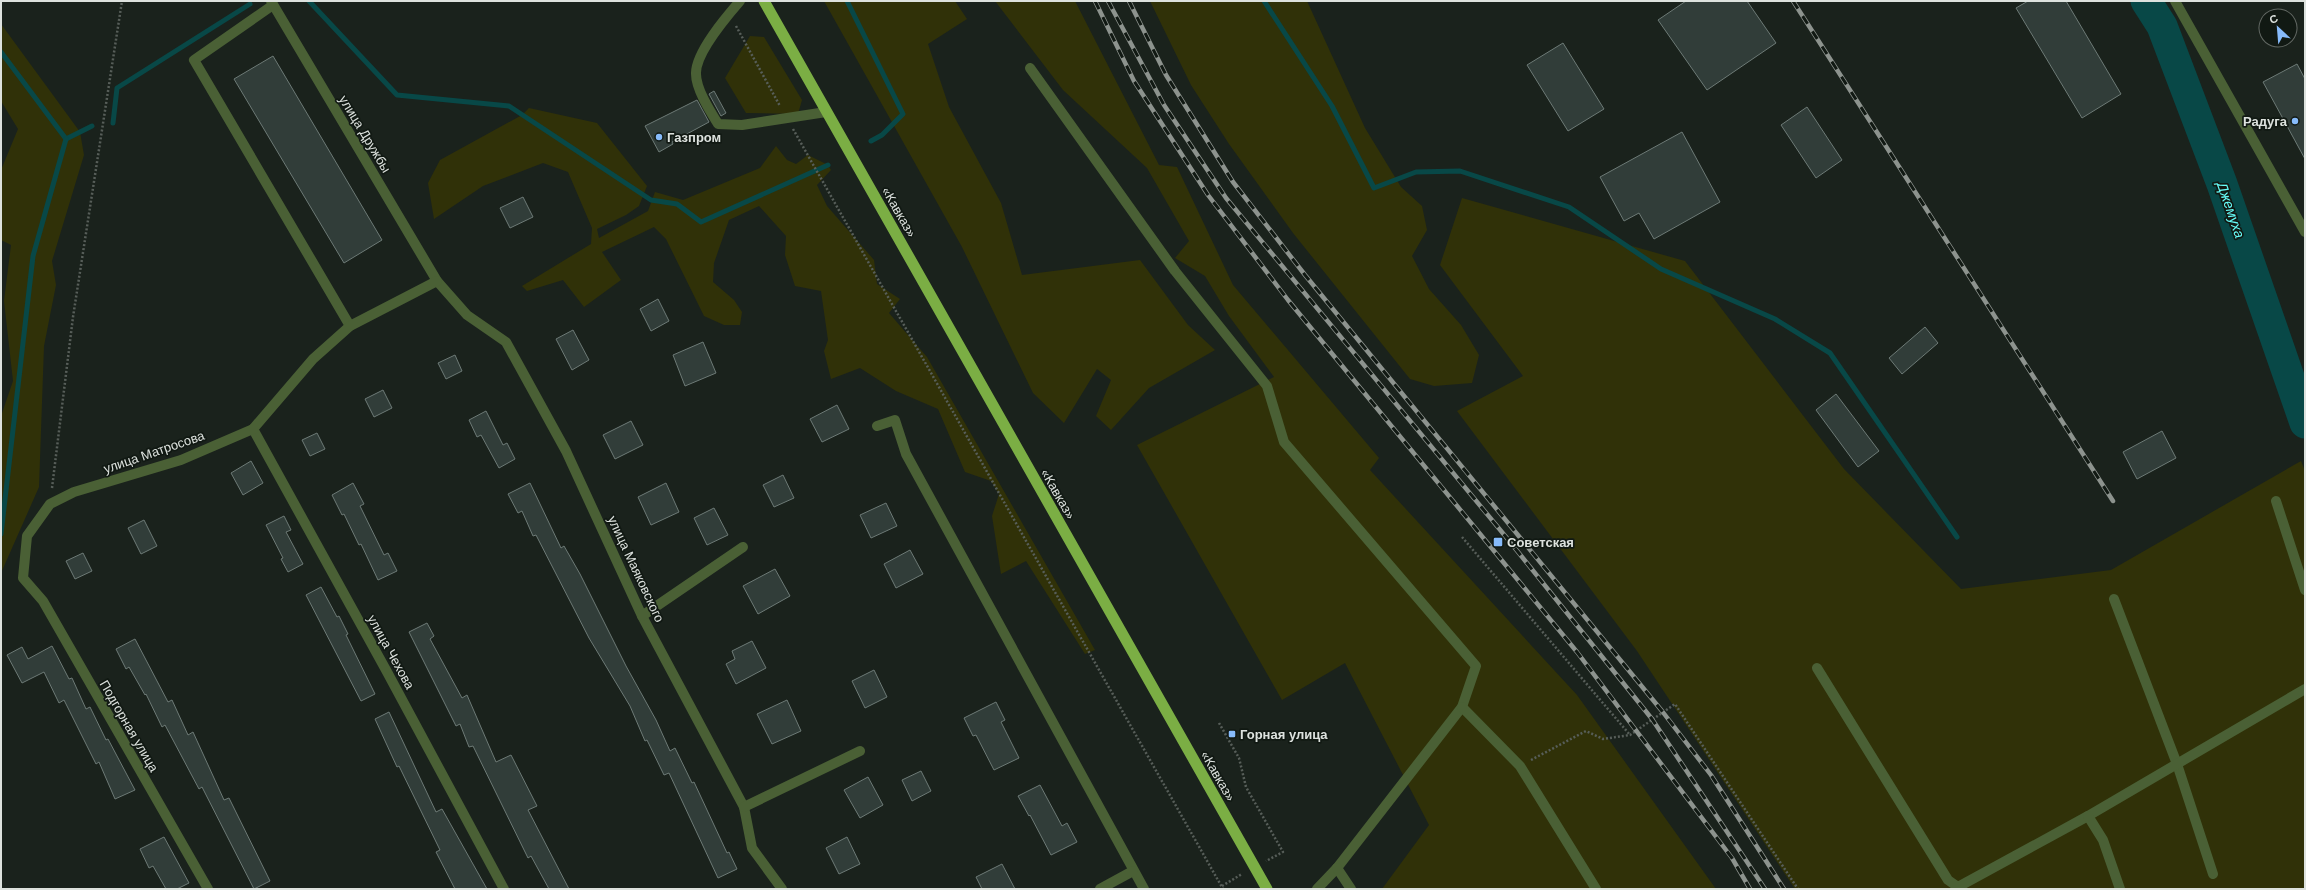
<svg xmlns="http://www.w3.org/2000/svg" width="2306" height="890" viewBox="0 0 2306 890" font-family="Arial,sans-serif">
  <rect width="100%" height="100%" fill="#1a221c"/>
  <g fill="#303108">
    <polygon points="824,1 955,1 967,19 928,44 949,107 1001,203 1022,275 1140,260 1188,325 1215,350 1149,388 1111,430 1096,416 1111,380 1097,369 1064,423 1033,393 962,247"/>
    <polygon points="995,1 1075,1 1159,165 1177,167 1233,285 1379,458 1370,470 1577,695 1716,889 1382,889 1429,825 1345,663 1282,700 1137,445 1274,377 1229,316 1205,276 1175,258 1189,241 1147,168 1063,90"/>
    <polygon points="1150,1 1307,1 1365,128 1401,187 1422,206 1427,230 1412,256 1429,289 1461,325 1479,355 1472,383 1434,386 1410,379 1293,233 1229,144 1191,85"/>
    <polygon points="1,24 80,132 84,155 52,261 56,285 44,346 39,487 1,573 1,416 13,381 4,301 11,245 1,240 1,170 18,129 1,101"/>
    <polygon points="750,36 764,37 802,100 798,114 746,113 725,78"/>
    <polygon points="529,108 597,123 647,186 639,206 626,215 597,229 599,238 648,211 655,192 683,200 760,168 776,146 787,160 796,164 808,155 828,165 831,170 817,185 827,206 874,260 877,284 900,299 889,313 927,357 1095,650 1085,654 1026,561 1001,574 992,516 999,494 991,481 965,472 938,409 896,391 860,368 831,379 824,351 828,340 821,291 795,286 785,255 786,236 759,206 729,220 714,263 713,282 734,300 742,312 740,325 724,325 704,316 666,239 654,227 602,252 621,280 584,307 563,280 527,291 522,286 591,244 592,228 568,172 543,163 483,186 434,219 428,183 440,160 522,115"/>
    <polygon points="1462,198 1685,261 1844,469 1961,589 2111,570 2301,461 2305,471 2305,889 1795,889 1637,651 1457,411 1523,376 1440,265"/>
  </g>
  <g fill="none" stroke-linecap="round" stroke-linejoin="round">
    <g stroke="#084847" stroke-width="5">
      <polyline points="309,1 397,95 509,106 651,200 677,204 701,222 828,165"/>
      <polyline points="847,1 903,114 882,135 871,141"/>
      <polyline points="1264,1 1332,106 1374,188 1416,172 1460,171 1569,207 1661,269 1775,319 1830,353 1957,537"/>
      <polyline points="1,52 66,139 92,126"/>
      <polyline points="113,123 117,88 250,4"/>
      <polyline points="1,534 33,256 66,139"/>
    </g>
    <polyline stroke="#084847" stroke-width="31" points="2146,1 2162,26 2222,184 2305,423"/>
  </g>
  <g fill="#313d39" stroke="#6d7a76">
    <polygon points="1686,1 1747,1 1776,43 1707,90 1658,20"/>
    <polygon points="2028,1 2066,1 2121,94 2082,118 2016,8"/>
    <polygon points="1563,43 1604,109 1568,131 1527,65"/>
    <polygon points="273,56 382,240 344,263 234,79"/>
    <polygon points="2297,64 2305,79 2305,159 2263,82"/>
    <polygon points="714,91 726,113 721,116 709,94"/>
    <polygon points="697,100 709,122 672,142 673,144 659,152 645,126"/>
    <polygon points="1807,107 1842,160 1816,178 1781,125"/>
    <polygon points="1682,132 1720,202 1654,239 1639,213 1624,221 1600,177"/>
    <polygon points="523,197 533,217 510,228 500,208"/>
    <polygon points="658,299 669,321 651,331 640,309"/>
    <polygon points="1925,327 1938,343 1902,374 1889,358"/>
    <polygon points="573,330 589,360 572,370 556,339"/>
    <polygon points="703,342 716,373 685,386 673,355"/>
    <polygon points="455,355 462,371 446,379 438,363"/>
    <polygon points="383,390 392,408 374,417 365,399"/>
    <polygon points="1836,394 1879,451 1858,467 1816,410"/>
    <polygon points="837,405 849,429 822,442 810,419"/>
    <polygon points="486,411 503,445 507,443 515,459 499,468 481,435 477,437 469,420"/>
    <polygon points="631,421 643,445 615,459 603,435"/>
    <polygon points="2162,431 2176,458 2137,479 2123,452"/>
    <polygon points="317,433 325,449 310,456 302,440"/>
    <polygon points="251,461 263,483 243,495 231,473"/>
    <polygon points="783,475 794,498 774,507 763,485"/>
    <polygon points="353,483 364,504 360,506 384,555 388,553 397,571 378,580 361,544 359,545 344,514 342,515 332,495"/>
    <polygon points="530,483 561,548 564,546 580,574 626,666 656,720 670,751 675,748 692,783 694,782 727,853 729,852 737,869 718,878 669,773 664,775 647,740 645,741 630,706 589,638 536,535 533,536 522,511 518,513 508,494"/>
    <polygon points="666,483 679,512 651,525 638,497"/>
    <polygon points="886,503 897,526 871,538 860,515"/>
    <polygon points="714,508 728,535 707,545 694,518"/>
    <polygon points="284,516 291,530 286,532 303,564 288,572 281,559 283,558 266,525"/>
    <polygon points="144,520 157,546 141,554 128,528"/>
    <polygon points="910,550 923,574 896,588 884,564"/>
    <polygon points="83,553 92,571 75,579 66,561"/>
    <polygon points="775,569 790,596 758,614 743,586"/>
    <polygon points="321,587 337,617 339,616 348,634 346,635 375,694 361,701 306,595"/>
    <polygon points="427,623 434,636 430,639 462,698 467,695 496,762 511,755 537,806 528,810 569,889 549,889 531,856 528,858 473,746 469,747 460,724 456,726 409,632"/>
    <polygon points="135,639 168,702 172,700 188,735 193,732 224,800 229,798 270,881 254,889 202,787 199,789 165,725 162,727 146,694 145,695 129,667 126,669 116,649"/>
    <polygon points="752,641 766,668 736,684 726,664 735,659 732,651"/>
    <polygon points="52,646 69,679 72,678 86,709 90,707 106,740 108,739 135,790 115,799 99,762 96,764 64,700 59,703 44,672 22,683 7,655 22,647 28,659"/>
    <polygon points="874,670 887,697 865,708 852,681"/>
    <polygon points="787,700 801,731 772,744 757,714"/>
    <polygon points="996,702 1005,720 1001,722 1019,758 994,770 976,735 973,736 964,718"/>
    <polygon points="389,712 436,812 442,809 487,889 455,889 436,852 440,850 399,766 397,767 375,719"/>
    <polygon points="921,771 931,791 912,801 902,780"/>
    <polygon points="868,777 883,805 860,818 844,790"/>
    <polygon points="1040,785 1062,826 1067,823 1077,842 1051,855 1030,815 1029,816 1018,796"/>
    <polygon points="164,837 189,883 177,889 166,889 153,866 149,868 140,849"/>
    <polygon points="847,837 860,864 839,874 826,848"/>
    <polygon points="1002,864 1015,889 982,889 976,877"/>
  </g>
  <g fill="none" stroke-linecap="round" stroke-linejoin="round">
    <g stroke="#575e59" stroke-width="2.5" stroke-dasharray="2 2" stroke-linecap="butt">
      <polyline points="736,26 780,106"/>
      <polyline points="793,129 1223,889"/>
      <polyline points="52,488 73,317 122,1"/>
      <polyline points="1462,537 1630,735"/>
      <polyline points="1219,723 1239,758 1246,787 1283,852 1266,861"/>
      <polyline points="1531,760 1586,731 1603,739 1630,735 1675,704 1798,889"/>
      <polyline points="1222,886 1242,874"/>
    </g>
    <g stroke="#4a6035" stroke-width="10">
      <path d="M 740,1 C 727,16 695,53 696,74 C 696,89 710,111 718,124 L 742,125 L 826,112"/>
      <polyline points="273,5 194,60 350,326"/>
      <polyline points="2276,501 2305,590"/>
      <polyline points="2114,599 2177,764 2213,874"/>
      <polyline points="1817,668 1948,880 1958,887 2088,816 2305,689"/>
    </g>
    <g stroke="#4a6035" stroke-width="10">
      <polyline points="271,1 437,281 467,315 506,342 566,451 642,616 744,807 752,848 782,889"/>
      <polyline points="2175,1 2305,232"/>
      <polyline points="1030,68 1175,271 1267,386 1284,442 1476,666 1462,707 1337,868 1317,889"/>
      <polyline points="877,426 895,420 906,454 1144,889"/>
      <polyline points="253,429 386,670 504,889"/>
      <polyline points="642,616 743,547"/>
      <polyline points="1462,707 1520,766 1596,889"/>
      <polyline points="744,807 860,751"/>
      <polyline points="2088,816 2103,840 2120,889"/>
      <polyline points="1337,868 1351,889"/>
      <polyline points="208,889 43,601 23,578 27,536 50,504 74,492 181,460 253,429 313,359 350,326 437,281"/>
      <polyline points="1100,889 1133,871"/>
    </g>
    <polyline stroke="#7bae44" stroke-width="11" points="764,1 1267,889"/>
    <g stroke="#8d938e" stroke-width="4.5">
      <g id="rail">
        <polyline points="1095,1 1134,81 1208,195 1288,300 1577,652 1732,858 1750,889"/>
        <polyline points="1108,1 1164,105 1226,198 1506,537 1652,719 1765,889"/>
        <polyline points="1129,1 1166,75 1233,182 1305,275 1662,711 1711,775 1784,889"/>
        <polyline points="1793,1 2113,501"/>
      </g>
    </g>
    <use href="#rail" stroke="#111913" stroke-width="3" stroke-dasharray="9" stroke-linecap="butt"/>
  </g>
  <g fill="#87bbfb" stroke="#111913" stroke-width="1.5">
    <circle cx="2295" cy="121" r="4"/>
    <circle cx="659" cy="137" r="4"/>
    <rect x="1493" y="537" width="10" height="10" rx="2"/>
    <rect x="1228" y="730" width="8" height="8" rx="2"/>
  </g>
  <g text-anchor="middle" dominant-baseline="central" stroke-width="3.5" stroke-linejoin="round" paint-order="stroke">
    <g font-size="13" font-weight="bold" fill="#dde2de" stroke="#111913" text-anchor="start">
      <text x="2287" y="121" text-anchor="end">Радуга</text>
      <text x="667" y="137">Газпром</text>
      <text x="1507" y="542">Советская</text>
      <text x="1240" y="734">Горная улица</text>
    </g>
    <g font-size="13" fill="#dde2de" stroke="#111913">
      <text transform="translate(365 134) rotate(59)">улица Дружбы</text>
      <text transform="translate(899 212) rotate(60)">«Кавказ»</text>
      <text transform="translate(154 452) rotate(-19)">улица Матросова</text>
      <text transform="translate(1058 494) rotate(60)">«Кавказ»</text>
      <text transform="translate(636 569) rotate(65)">улица Маяковского</text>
      <text transform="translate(391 652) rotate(61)">улица Чехова</text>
      <text transform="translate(129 726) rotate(60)">Подгорная улица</text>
      <text transform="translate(1218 776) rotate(60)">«Кавказ»</text>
    </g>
    <g font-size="14" font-style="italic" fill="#66fefa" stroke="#111913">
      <text transform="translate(2231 210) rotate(71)">Джемуха</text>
    </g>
  </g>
  <rect width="2306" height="890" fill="none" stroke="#dde2de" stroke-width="4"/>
  <g transform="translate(2278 28) rotate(334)"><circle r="19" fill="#111913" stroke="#636964"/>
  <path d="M0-3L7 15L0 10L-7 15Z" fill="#87bbfb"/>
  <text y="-6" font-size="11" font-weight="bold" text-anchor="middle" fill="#dde2de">С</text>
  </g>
</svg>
